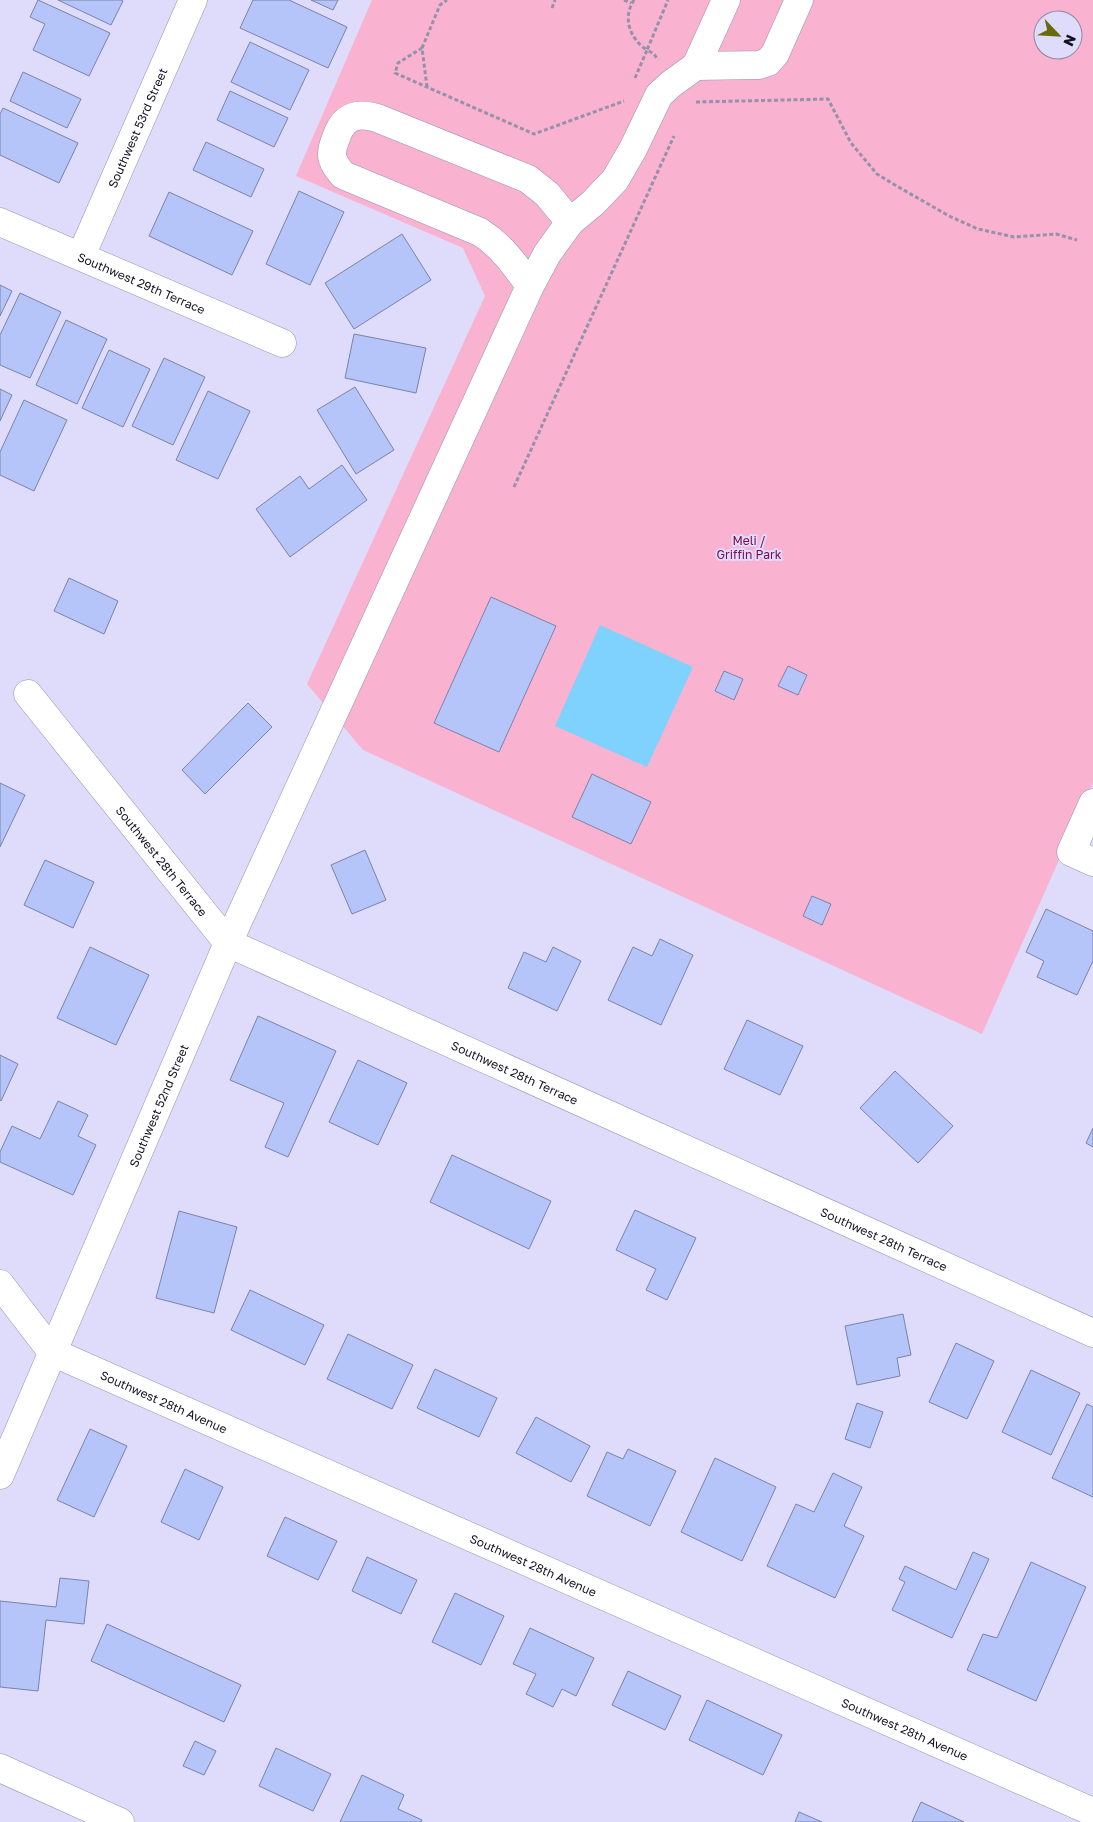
<svg xmlns="http://www.w3.org/2000/svg" width="1093" height="1822" viewBox="0 0 1093 1822" font-family="'Golos Text',sans-serif">
  <rect width="100%" height="100%" fill="#dfdbfb"/>
  <path fill="#f9b2d0" fill-rule="evenodd" d="M 372,0 L 1093,0 L 1093,783 L 982,1034 L 363,750 L 307,684 L 485,296 L 463,248 L 296,176 ZM 1043,20 L 1073,20 L 1073,50 L 1043,50 Z"/>
  <polygon fill="#7ed2fd" points="600,625 693,667 647,767 555,726"/>
  <g fill="#b5c4f9" stroke="#7a84a8">
    <polygon points="38,0 110,33 89,76 33,50 45,24 30,17"/>
    <polygon points="58,0 121,0 123,1 111,25"/>
    <polygon points="253,0 289,0 347,27 328,68 240,28"/>
    <polygon points="311,0 338,0 333,10"/>
    <polygon points="250,42 309,70 290,110 231,82"/>
    <polygon points="23,72 81,99 67,128 10,101"/>
    <polygon points="230,91 288,118 274,147 217,120"/>
    <polygon points="3,108 78,143 59,183 0,155 0,114"/>
    <polygon points="206,142 264,169 251,197 193,170"/>
    <polygon points="299,191 344,212 310,285 266,264"/>
    <polygon points="169,192 253,231 232,275 149,236"/>
    <polygon points="402,234 431,280 354,329 325,283"/>
    <polygon points="0,285 12,291 0,316"/>
    <polygon points="20,293 61,312 30,378 0,365 0,335"/>
    <polygon points="66,320 107,339 77,404 36,385"/>
    <polygon points="354,334 426,348 416,393 345,378"/>
    <polygon points="109,350 150,369 123,427 82,408"/>
    <polygon points="164,358 205,377 173,445 132,426"/>
    <polygon points="355,387 394,450 356,474 317,410"/>
    <polygon points="0,389 12,395 0,421"/>
    <polygon points="208,391 250,411 218,479 176,460"/>
    <polygon points="24,400 67,420 34,491 0,475 0,452"/>
    <polygon points="342,465 367,500 290,557 256,509 300,476 309,489"/>
    <polygon points="69,578 118,601 104,634 54,611"/>
    <polygon points="491,597 556,626 499,752 434,723"/>
    <polygon points="788,666 807,675 798,695 778,686"/>
    <polygon points="724,671 743,679 734,700 715,691"/>
    <polygon points="248,703 272,727 205,794 182,770"/>
    <polygon points="592,774 651,802 631,844 572,817"/>
    <polygon points="0,783 25,795 0,847"/>
    <polygon points="365,850 386,900 352,914 331,865"/>
    <polygon points="45,860 94,882 73,928 24,905"/>
    <polygon points="812,896 831,904 822,925 803,916"/>
    <polygon points="1046,909 1093,931 1093,961 1077,995 1037,977 1044,961 1026,952"/>
    <polygon points="660,939 693,955 661,1025 608,1000 633,947 652,956"/>
    <polygon points="90,947 149,975 116,1045 57,1018"/>
    <polygon points="553,947 581,961 557,1011 508,988 524,952 546,962"/>
    <polygon points="258,1016 336,1051 288,1157 265,1147 284,1103 230,1080"/>
    <polygon points="747,1020 803,1046 780,1095 724,1069"/>
    <polygon points="0,1055 18,1064 1,1101 0,1100"/>
    <polygon points="358,1060 407,1083 378,1145 329,1122"/>
    <polygon points="895,1071 953,1126 918,1163 860,1108"/>
    <polygon points="58,1101 88,1115 78,1136 96,1145 73,1195 0,1162 0,1152 12,1126 40,1139"/>
    <polygon points="1093,1128 1093,1147 1086,1143"/>
    <polygon points="452,1155 551,1201 529,1249 430,1202"/>
    <polygon points="635,1210 696,1238 667,1300 646,1290 656,1269 616,1250"/>
    <polygon points="179,1211 237,1227 214,1313 156,1298"/>
    <polygon points="250,1290 324,1325 305,1365 231,1330"/>
    <polygon points="903,1314 911,1355 897,1358 900,1376 857,1385 845,1326"/>
    <polygon points="348,1334 413,1365 392,1409 327,1379"/>
    <polygon points="956,1343 994,1361 967,1419 929,1402"/>
    <polygon points="435,1369 497,1398 479,1437 417,1408"/>
    <polygon points="1031,1370 1080,1393 1051,1455 1002,1432"/>
    <polygon points="857,1403 883,1412 870,1448 845,1439"/>
    <polygon points="1087,1404 1093,1407 1093,1497 1052,1478"/>
    <polygon points="536,1417 590,1446 571,1482 516,1453"/>
    <polygon points="90,1429 127,1446 94,1517 57,1500"/>
    <polygon points="628,1449 676,1471 650,1526 587,1496 607,1452 623,1459"/>
    <polygon points="715,1458 776,1487 742,1561 681,1532"/>
    <polygon points="185,1469 223,1487 199,1540 161,1522"/>
    <polygon points="833,1473 862,1487 844,1526 864,1536 835,1598 767,1566 796,1504 814,1512"/>
    <polygon points="285,1517 337,1541 318,1580 267,1556"/>
    <polygon points="973,1552 989,1559 952,1638 892,1610 905,1582 899,1579 905,1566 956,1590"/>
    <polygon points="367,1557 417,1580 401,1614 352,1591"/>
    <polygon points="1031,1562 1086,1587 1036,1701 967,1670 983,1634 997,1638"/>
    <polygon points="60,1578 89,1581 84,1624 46,1620 38,1691 0,1687 0,1601 56,1607"/>
    <polygon points="455,1593 504,1616 481,1665 432,1642"/>
    <polygon points="107,1624 241,1685 224,1722 91,1661"/>
    <polygon points="530,1628 594,1658 576,1696 562,1689 553,1707 526,1694 536,1674 513,1664"/>
    <polygon points="628,1671 681,1696 665,1730 612,1705"/>
    <polygon points="707,1700 782,1735 763,1775 689,1740"/>
    <polygon points="195,1741 216,1751 204,1775 183,1766"/>
    <polygon points="276,1748 331,1774 313,1811 259,1786"/>
    <polygon points="362,1775 404,1795 398,1809 422,1820 421,1822 340,1822"/>
    <polygon points="921,1802 964,1822 912,1822"/>
    <polygon points="799,1812 822,1822 795,1822"/>
  </g>
  <g fill="none" stroke-linecap="round" stroke-linejoin="round">
    <g stroke="#9791b7" stroke-width="29">
      <g id="minor">
        <polyline points="696,66 759,65 768,62 775,54 799,0"/>
        <path id="s1" d="M 0,222 L 282,343"/>
        <path id="s2" d="M 81,256 L 193,0"/>
        <path d="M 530,286 C 515,265 502,246 480,232 L 343,175 C 338,169 332,162 332,154 C 332,148 334,143 336,138 C 343,117 356,112 377,118 L 528,179 L 547,194 L 570,222"/>
        <path id="s3" d="M 28,694 L 228,943 L 1093,1333"/>
        <polyline points="1093,803 1071,852 1093,862"/>
        <path id="s4" d="M 0,1284 L 52,1352 L 1093,1812"/>
        <path id="s5" d="M 0,1475 L 228,943 L 530,286 L 547,254 L 570,222 L 593,203 L 615,180 L 633,149 L 659,95 L 671,84 L 696,66 L 726,0"/>
        <polyline points="0,1768 120,1822"/>
      </g>
    </g>
    <g stroke="#9591aa" stroke-width="3" stroke-dasharray="4 2.5" stroke-linecap="butt">
      <polyline points="624,0 631,3"/>
      <path d="M 634,0 C 622,18 630,39 647,50 L 668,0"/>
      <polyline points="552,8 555,0"/>
      <polyline points="422,48 440,5 447,0"/>
      <polyline points="635,78 647,50 654,54 658,60"/>
      <polyline points="427,87 422,48 398,63 395,73 534,134 624,101"/>
      <polyline points="696,102 828,99 851,143 877,174 895,185 949,216 978,229 1014,237 1056,234 1077,240"/>
      <polyline points="514,487 674,136"/>
    </g>
    <use href="#minor" stroke="#fff" stroke-width="28"/>
  </g>
  <g text-anchor="middle" dominant-baseline="central" stroke-width="4" stroke-linejoin="round" paint-order="stroke">
    <g font-size="12" fill="#14111f" stroke="#dfdbfb">
      <text stroke="none"><textPath href="#s2" startOffset="140">Southwest 53rd Street</textPath></text>
      <text stroke="none"><textPath href="#s1" startOffset="154">Southwest 29th Terrace</textPath></text>
      <text stroke="none"><textPath href="#s3" startOffset="214">Southwest 28th Terrace</textPath></text>
      <text stroke="none"><textPath href="#s3" startOffset="634">Southwest 28th Terrace</textPath></text>
      <text stroke="none"><textPath href="#s5" startOffset="402">Southwest 52nd Street</textPath></text>
      <text stroke="none"><textPath href="#s3" startOffset="1039">Southwest 28th Terrace</textPath></text>
      <text stroke="none"><textPath href="#s4" startOffset="208">Southwest 28th Avenue</textPath></text>
      <text stroke="none"><textPath href="#s4" startOffset="612">Southwest 28th Avenue</textPath></text>
      <text stroke="none"><textPath href="#s4" startOffset="1018">Southwest 28th Avenue</textPath></text>
    </g>
    <g font-size="12" fill="#800b50" stroke="#dfdbfb">
      <text x="749" y="540">Meli /<tspan x="749" dy="14">Griffin Park</tspan></text>
    </g>
  </g>
  <g transform="translate(1058 35) rotate(115)"><circle r="24" fill="#dfdbfb" stroke="#8e8aa3"/>
  <path d="M0-4L9 19L0 12L-9 19Z" fill="#686b0c"/>
  <text y="-8" font-size="14" font-weight="bold" text-anchor="middle" fill="#14111f">N</text>
  </g>
</svg>
